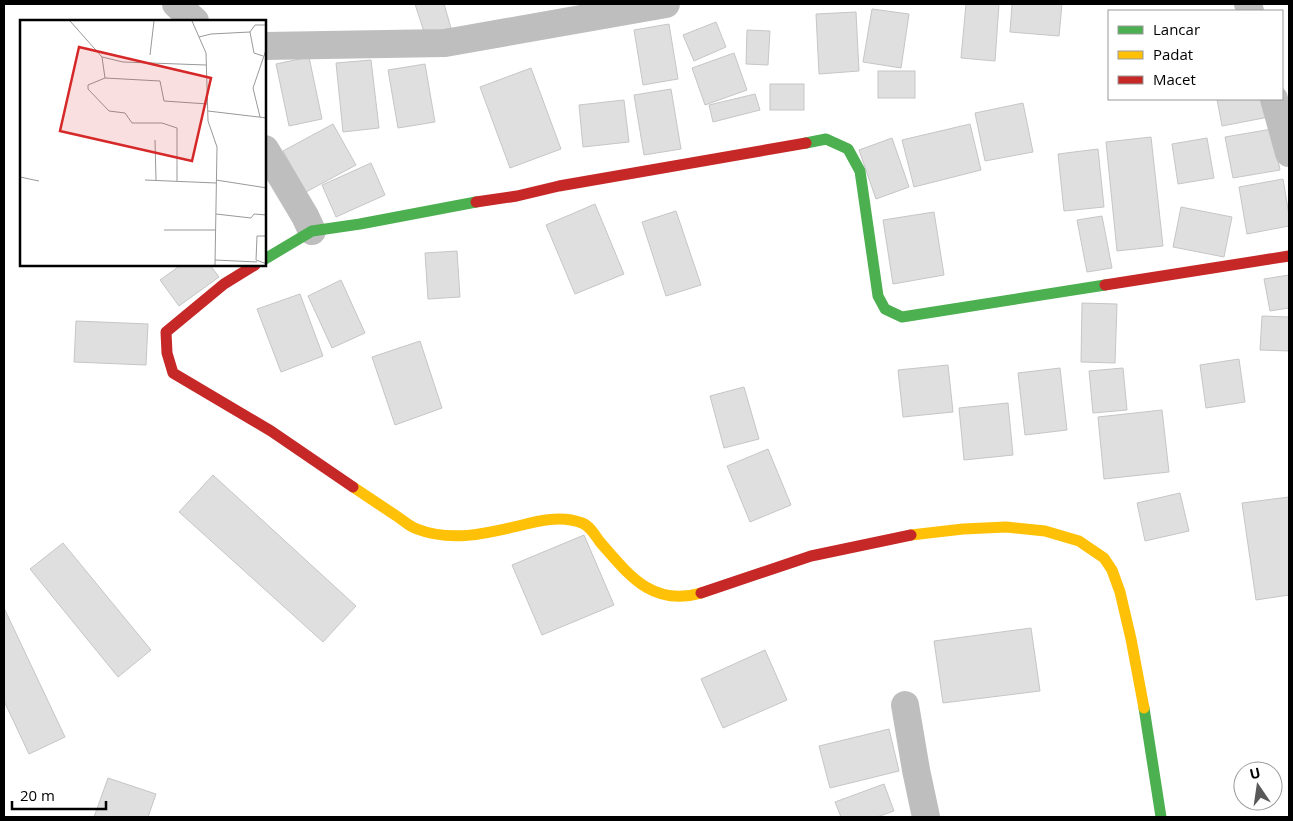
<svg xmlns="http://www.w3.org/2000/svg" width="1293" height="821" viewBox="0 0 1293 821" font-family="'Open Sans',sans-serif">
  <rect width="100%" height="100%" fill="#fff"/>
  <g fill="#dfdfdf" stroke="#c6c6c6">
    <polygon points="415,4 444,4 451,28 425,35"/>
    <polygon points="966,4 999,4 995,61 961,58"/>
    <polygon points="1012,4 1062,4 1059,36 1010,32"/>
    <polygon points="872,9 909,14 901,68 863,62"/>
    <polygon points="856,12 859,71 819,74 816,14"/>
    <polygon points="716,22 726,47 694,61 683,35"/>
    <polygon points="669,24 678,79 643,85 634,30"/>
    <polygon points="747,30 770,31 768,65 746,64"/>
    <polygon points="734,53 747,90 705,105 692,68"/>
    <polygon points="309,57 322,119 289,126 276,64"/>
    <polygon points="371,60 379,128 343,132 336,63"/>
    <polygon points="425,64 435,122 398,128 388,70"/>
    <polygon points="531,68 561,149 510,168 480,87"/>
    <rect x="878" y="71" width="37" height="27"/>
    <rect x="770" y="84" width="34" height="26"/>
    <polygon points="671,89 681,149 644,155 634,95"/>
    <polygon points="755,94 760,110 713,122 709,105"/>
    <polygon points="1217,99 1265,99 1269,117 1222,126"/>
    <polygon points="624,100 629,142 583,147 579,105"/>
    <polygon points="1023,103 1033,152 985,161 975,113"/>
    <polygon points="333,124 356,165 306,192 283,151"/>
    <polygon points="970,124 981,170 914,187 902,140"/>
    <polygon points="1272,129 1280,170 1233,178 1225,137"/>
    <polygon points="1151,137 1163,246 1117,251 1106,142"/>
    <polygon points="892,138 909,187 876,199 859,150"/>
    <polygon points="1207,138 1214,178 1178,184 1172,144"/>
    <polygon points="1098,149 1104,207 1064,211 1058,154"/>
    <polygon points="371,163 385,195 336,217 322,185"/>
    <polygon points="1283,179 1289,215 1289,226 1247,234 1239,187"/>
    <polygon points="595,204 624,274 575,294 546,225"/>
    <polygon points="1181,207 1232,217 1224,257 1173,247"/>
    <polygon points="676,211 701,285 666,296 642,222"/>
    <polygon points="934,212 944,275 893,284 883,220"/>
    <polygon points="1102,216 1112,268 1087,272 1077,220"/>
    <polygon points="457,251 460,297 428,299 425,253"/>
    <polygon points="181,265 210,265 219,277 179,306 160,280"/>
    <polygon points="1289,275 1289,308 1270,311 1264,279"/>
    <polygon points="341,280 365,333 332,348 308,296"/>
    <polygon points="300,294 323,356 281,372 257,309"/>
    <polygon points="1082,303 1117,304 1115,363 1081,362"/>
    <polygon points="1262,316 1289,317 1289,351 1260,350"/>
    <polygon points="76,321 148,324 146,365 74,362"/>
    <polygon points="420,341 442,408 395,425 372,357"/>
    <polygon points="1239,359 1245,402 1206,408 1200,365"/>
    <polygon points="948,365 953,412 903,417 898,370"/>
    <polygon points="1060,368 1067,430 1025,435 1018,373"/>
    <polygon points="1123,368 1127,410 1093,413 1089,371"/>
    <polygon points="744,387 759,439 724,448 710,396"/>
    <polygon points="1008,403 1013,455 964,460 959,408"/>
    <polygon points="1162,410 1169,472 1104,479 1098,417"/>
    <polygon points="768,449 791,505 750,522 727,466"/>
    <polygon points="213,475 356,606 323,642 179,512"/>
    <polygon points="1180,493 1189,531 1145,541 1137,503"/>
    <polygon points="1289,497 1289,595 1256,600 1242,503"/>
    <polygon points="584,535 614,605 542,635 512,565"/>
    <polygon points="63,543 151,650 118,677 30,569"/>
    <polygon points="4,608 65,737 29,754 4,701"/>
    <polygon points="1031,628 1040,691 943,703 934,641"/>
    <polygon points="765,650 787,700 723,728 701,679"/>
    <polygon points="889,729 899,771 830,788 819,746"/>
    <polygon points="108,778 156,794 148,817 94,817"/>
    <polygon points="884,784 894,811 877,817 841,817 835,802"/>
  </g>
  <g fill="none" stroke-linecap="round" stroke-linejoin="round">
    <g stroke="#bebebe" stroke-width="28">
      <polyline points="176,4 195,21"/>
      <polyline points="1248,4 1250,11"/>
      <polyline points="265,46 445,43 666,4"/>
      <polyline points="1274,99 1289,153"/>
      <polyline points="265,149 305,216 312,231"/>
      <polyline points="905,705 916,770 926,817"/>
    </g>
    <g stroke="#4caf50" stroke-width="11">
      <polyline points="806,143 826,139 848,149 860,171 878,296 885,309 902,317 1105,285"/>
      <polyline points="265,259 312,231 360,224 476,202"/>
      <polyline points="1144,708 1161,817"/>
    </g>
    <g stroke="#ffc107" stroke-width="11">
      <path d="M 353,487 C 368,497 383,507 398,517 C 404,521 410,527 417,529 C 450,542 485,534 518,526 C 538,521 561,515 582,523 C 590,526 595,535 600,542 C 629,575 652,607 701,593"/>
      <polyline points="911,535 963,529 1006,527 1045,531 1079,541 1104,558 1112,570 1120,592 1131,639 1144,708"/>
    </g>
    <g stroke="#c62828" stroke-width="11">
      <polyline points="476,202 517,196 559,186 806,143"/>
      <polyline points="255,265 224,284 166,332 167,353 173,373 271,431 353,487"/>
      <polyline points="1105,285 1289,256"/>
      <polyline points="701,593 811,556 911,535"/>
    </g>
  </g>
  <g transform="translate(20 20)">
    <rect width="246" height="246" fill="#fff"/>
    <path fill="none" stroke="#999" stroke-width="1" d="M 50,1 L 82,37 L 103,42 L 186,45M 172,1 L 186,33 L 188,101 L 197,127 L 195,245M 230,12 L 234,33 L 243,36M 179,17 L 191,14 L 230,12 L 235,5 L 247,5M 130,35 L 134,1M 82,37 L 85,58M 188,91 L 247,98M 240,97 L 233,68 L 247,27M 135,120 L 136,160M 0,157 L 19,161M 125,160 L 196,163M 196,160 L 247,168M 157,161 L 157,108 L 142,103 L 112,103 L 105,93 L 89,91 L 68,69 L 68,65 L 85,58 L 140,61 L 144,81 L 188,84M 196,194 L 231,198 L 234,194 L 247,195M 144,210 L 196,210M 247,216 L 237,216 L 236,240 L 247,244M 195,240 L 237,242"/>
    <path fill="#d62828" fill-opacity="0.15" stroke="#d62828" stroke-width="2.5" d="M 59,27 L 191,58 L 172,141 L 40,111 Z"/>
    <rect width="246" height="246" fill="none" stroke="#000" stroke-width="2.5"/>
  </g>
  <rect width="1293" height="821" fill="none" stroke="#000000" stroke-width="10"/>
  <rect x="1108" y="10" width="175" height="90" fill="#ffffff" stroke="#999999"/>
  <rect x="1118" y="26" width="25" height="8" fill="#4caf50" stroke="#999999"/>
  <text x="1153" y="35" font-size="15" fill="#000000">Lancar</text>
  <rect x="1118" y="51" width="25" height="8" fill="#ffc107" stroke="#999999"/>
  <text x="1153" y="60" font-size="15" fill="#000000">Padat</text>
  <rect x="1118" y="76" width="25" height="8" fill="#c62828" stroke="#999999"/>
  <text x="1153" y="85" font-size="15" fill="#000000">Macet</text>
  <g transform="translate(1258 786) rotate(347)"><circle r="24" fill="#ffffff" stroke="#999999"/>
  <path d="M0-4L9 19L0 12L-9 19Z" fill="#595959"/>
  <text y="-8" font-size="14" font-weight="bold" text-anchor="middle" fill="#000000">U</text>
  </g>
  <path d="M12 801v8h94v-8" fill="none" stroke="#000000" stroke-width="2.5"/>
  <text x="20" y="801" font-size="15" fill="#000000" stroke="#ffffff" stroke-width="4" paint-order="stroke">20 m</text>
</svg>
